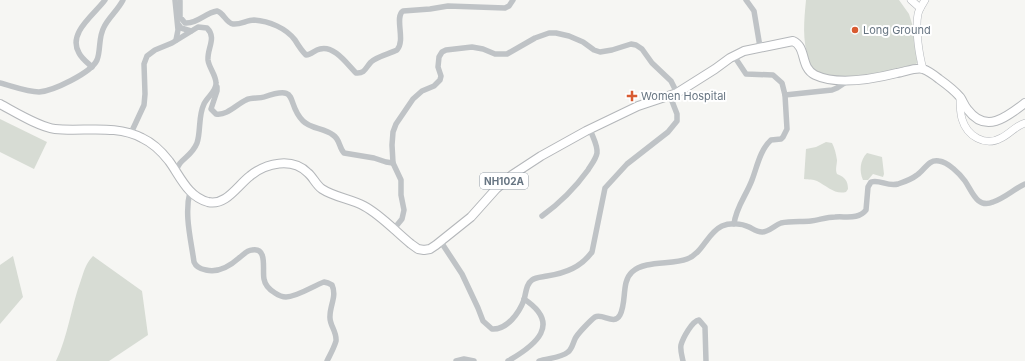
<svg xmlns="http://www.w3.org/2000/svg" width="1025" height="361" viewBox="0 0 1025 361" font-family="Inter,sans-serif">
  <rect width="100%" height="100%" fill="#f6f6f3"/>
  <g fill="#d7dcd4">
    <path d="M 806,0 L 899,0 L 909,14 L 913,27 L 918,62 L 916,64 C 910,66 904,69 898,71 C 881,75 825,83 812,69 C 811,67 810,63 809,60 C 802,40 804,21 806,0 Z"/>
    <polygon points="0,119 47,142 34,169 0,152"/>
    <path d="M 826,142 L 832,143 C 835,149 836,154 837,160 C 837,165 835,169 837,174 C 845,177 848,181 848,189 L 846,192 C 835,195 827,186 817,181 C 813,179 809,180 804,179 L 806,149 L 816,147 Z"/>
    <path d="M 867,153 L 882,157 L 884,174 L 883,177 L 873,174 L 868,180 L 863,180 C 859,171 860,160 867,153 Z"/>
    <polygon points="13,256 23,297 0,324 0,265"/>
    <path d="M 93,256 L 142,291 L 148,335 L 109,361 L 56,361 C 68,336 71,307 81,280 C 84,271 86,263 93,256 Z"/>
  </g>
  <g fill="none" stroke-linecap="round" stroke-linejoin="round">
    <g stroke="#b5b8bc" stroke-width="8">
      <g id="major">
        <polyline points="911,0 920,8"/>
        <path d="M 923,69 C 919,55 915,28 918,14 C 919,9 922,5 925,0"/>
        <path d="M 960,97 C 960,104 960,112 962,119 C 967,136 985,147 1001,138 C 1010,134 1015,126 1025,123"/>
      </g>
    </g>
    <g stroke="#b4b7ba" stroke-width="10">
      <path id="highway" d="M 0,104 C 15,112 39,127 55,129 C 83,132 116,124 142,138 C 153,143 162,152 169,161 C 180,176 188,197 208,202 C 226,206 237,186 250,176 C 266,163 292,157 308,173 C 313,177 316,185 322,189 C 334,197 351,199 364,206 C 381,215 396,232 411,244 L 418,249 L 424,250 L 430,249 L 436,245 L 471,217 L 496,189 L 512,175 L 541,156 L 586,131 L 638,106 L 677,93 L 715,69 L 730,58 L 744,51 L 793,41 C 807,47 800,68 815,75 C 838,86 873,79 897,73 C 905,72 915,67 923,69 C 929,71 934,75 939,79 C 946,84 954,90 960,97 C 963,101 964,106 968,110 C 986,134 1007,117 1025,103"/>
    </g>
    <g stroke="#bfc3c6" stroke-width="5.5">
      <polyline points="175,0 178,30 176,40"/>
      <polyline points="746,0 754,11 760,47"/>
      <path d="M 180,1 L 180,17 L 185,23 C 197,24 205,13 217,11 C 224,13 226,23 233,24 C 240,25 247,20 254,20 C 269,21 286,28 295,40 C 298,45 301,50 306,55 C 312,55 314,50 320,49 C 334,45 347,64 356,73 C 365,74 366,67 371,62 C 378,56 389,54 397,50 C 406,40 394,17 403,11 L 430,9 L 448,6 L 505,8 L 509,6 L 513,0"/>
      <polyline points="178,24 181,28 191,31"/>
      <path d="M 92,67 C 88,63 82,59 79,53 C 67,33 95,14 105,0"/>
      <path d="M 0,83 C 12,86 27,92 39,92 C 53,91 91,73 97,60 C 101,50 98,38 104,27 C 109,17 118,10 123,0"/>
      <path d="M 217,87 L 217,91 L 211,109 L 216,114 C 227,116 237,104 246,100 C 252,97 259,99 264,97 C 301,84 285,103 303,121 C 311,129 324,128 333,135 C 340,139 339,148 344,153 L 374,158 L 386,162 L 393,163"/>
      <polyline points="785,95 832,90 837,88 849,80"/>
      <path d="M 131,133 L 144,105 L 145,94 L 144,64 L 147,56 L 155,50 L 172,43 L 198,27 L 207,28 C 217,38 207,48 208,60 C 209,68 216,75 216,83 C 217,91 207,97 204,104 C 198,116 201,131 197,143 C 191,158 179,158 176,172"/>
      <path d="M 190,192 C 184,214 191,240 194,262 C 196,267 200,269 206,270 C 218,273 230,266 239,258 C 243,255 247,250 252,250 C 268,247 262,270 264,279 C 265,285 270,290 275,293 C 278,295 282,297 286,297 C 297,297 313,286 324,282 L 328,283 L 332,285 C 337,296 330,305 330,316 C 329,325 337,331 336,341 C 334,348 330,355 327,361"/>
      <path d="M 542,216 C 560,203 575,188 588,170 C 591,165 596,159 597,153 C 598,145 592,136 590,129"/>
      <path d="M 734,224 C 736,207 746,196 752,180 C 757,167 760,150 771,140 L 781,139 L 783,137 L 787,129 L 785,95 L 782,83 L 773,75 L 746,74 L 734,56"/>
      <polyline points="393,230 402,219 404,210 401,195 401,180 393,163 392,145 393,132 396,124 413,99 422,91 434,86 440,80 441,76 438,67 439,57 442,52 446,50 472,47 483,49 495,54 507,54 535,38 549,33 556,33 569,36 583,42 594,50 600,52 612,50 631,44 636,45 642,49 652,63 671,81 677,93"/>
      <path d="M 441,242 L 462,274 L 478,308 L 483,321 L 492,329 C 507,330 519,313 524,300 C 526,293 526,284 532,280 C 536,277 543,277 547,276 C 566,273 581,267 592,252 L 605,188 L 627,164 L 668,132 L 677,121 L 677,114 L 670,96"/>
      <polyline points="456,361 464,359 474,361"/>
      <path d="M 508,361 C 536,345 562,324 524,299"/>
      <path d="M 539,361 C 548,358 561,358 568,352 C 572,349 573,343 575,339 C 577,334 591,320 595,317 C 603,313 614,326 620,315 C 627,302 621,282 632,272 C 645,260 672,265 687,259 C 703,253 707,233 722,226 C 729,223 741,223 749,227 C 753,229 757,232 762,232 C 769,232 775,225 781,223 C 791,221 802,222 811,221 C 819,220 827,217 835,217 C 846,216 858,220 866,210 L 868,187 L 871,182 C 880,179 887,187 898,184 C 904,182 912,179 917,175 C 925,170 928,159 939,161 C 948,162 960,174 965,181 C 972,191 977,209 993,202 C 1005,198 1014,189 1025,184"/>
      <path d="M 683,361 C 682,356 680,350 681,345 C 683,338 692,321 699,320 L 705,327 L 706,361"/>
    </g>
    <use href="#major" stroke="#fff" stroke-width="7"/>
    <use href="#highway" stroke="#fff" stroke-width="8"/>
  </g>
  <g fill="#d85b31" stroke="#fff" stroke-width="1.5">
    <circle cx="855" cy="30" r="4"/>
    <path d="M630 90h4v4h4v4h-4v4h-4v-4h-4v-4h4z"/>
  </g>
  <g text-anchor="middle" dominant-baseline="central" stroke-width="4" stroke-linejoin="round" paint-order="stroke">
    <rect fill="#fff" stroke="#959ea8" stroke-width="1" x="480" y="173" width="48" height="16" rx="3"/>
    <g font-size="10" font-weight="bold" fill="#677582">
      <text x="504" y="181">NH102A</text>
    </g>
    <g font-size="11" fill="#677582" stroke="#fff" text-anchor="start">
      <text x="863" y="30">Long Ground</text>
      <text x="641" y="96">Women Hospital</text>
    </g>
  </g>
</svg>
